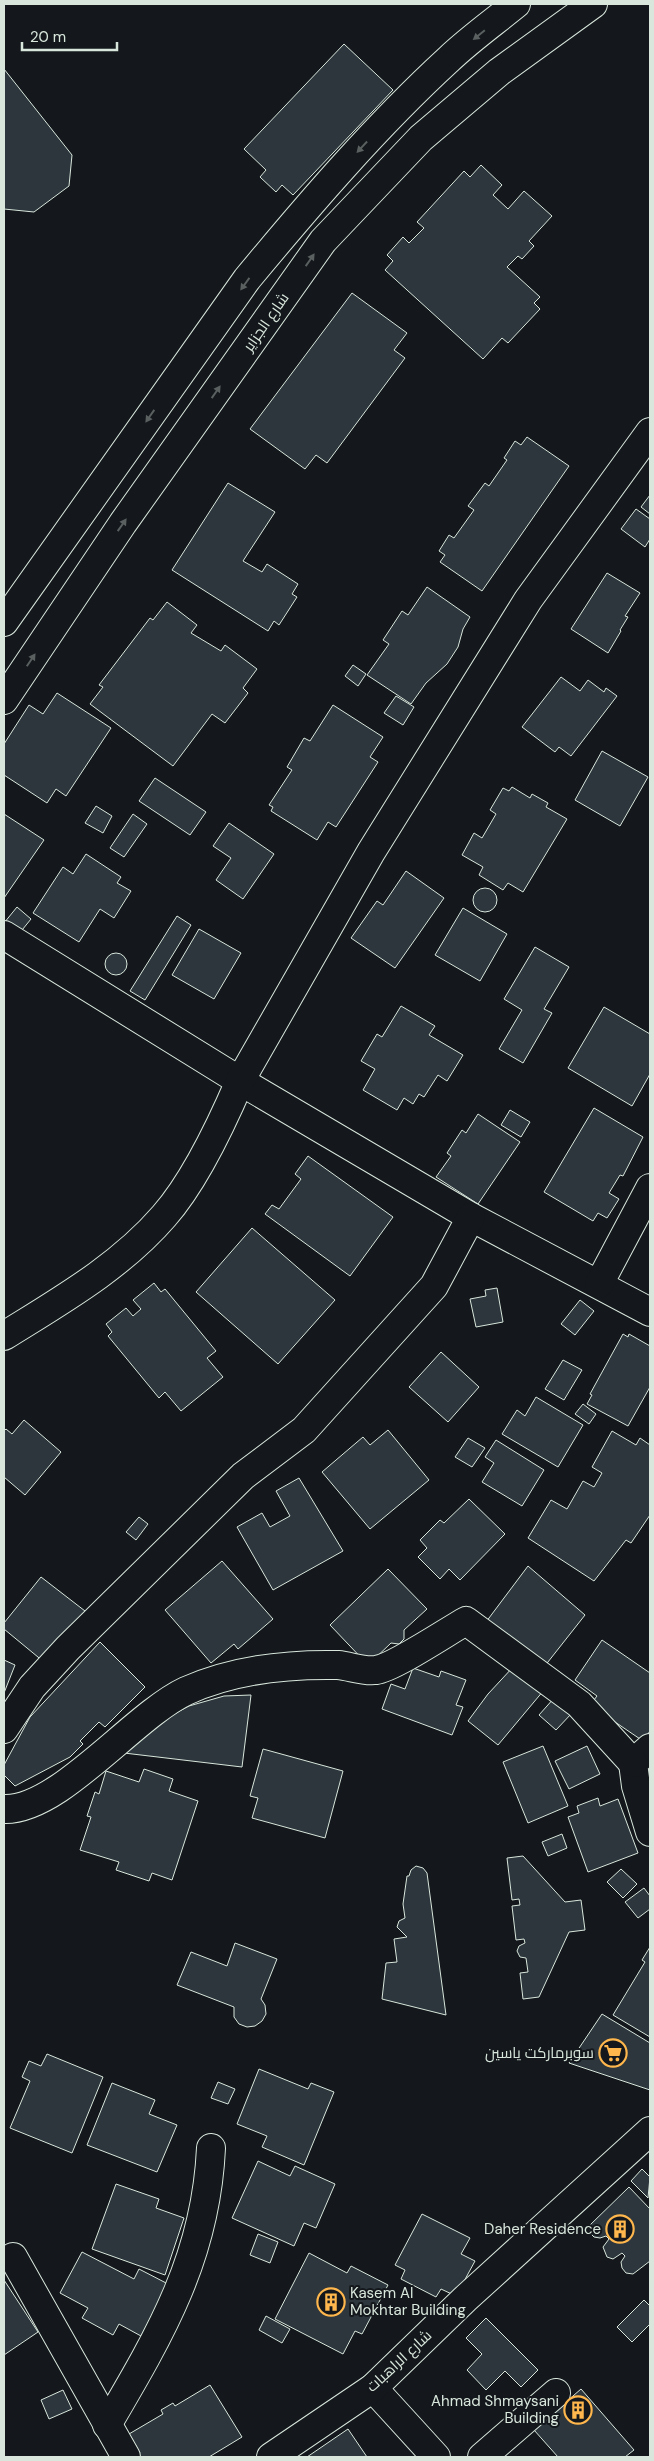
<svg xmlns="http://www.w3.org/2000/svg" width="654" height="2461" viewBox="0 0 654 2461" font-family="'DM Sans',Cairo,sans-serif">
  <rect width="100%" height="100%" fill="#14181c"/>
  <g fill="#2c363c" stroke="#d8e6dc">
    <polygon points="344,44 393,90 293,195 282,185 276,192 260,177 266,170 244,149"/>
    <polygon points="4,69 72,155 69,186 34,212 4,209"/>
    <polygon points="481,165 502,185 493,195 508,209 524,191 552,216 529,241 534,246 522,259 518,256 507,267 540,297 534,303 540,309 508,343 502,338 483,359 385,270 393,261 387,255 403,237 409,243 424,228 417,222 464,171 470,177"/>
    <polygon points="352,293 407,333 394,350 405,358 327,463 316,455 305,469 250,429"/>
    <polygon points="527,437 569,466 482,591 440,562 445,555 439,551 449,535 454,538 474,510 468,506 485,483 489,486 507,460 504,458 515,441 521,445"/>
    <polygon points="228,483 275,512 243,561 262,572 267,564 298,584 292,594 297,597 279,625 274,621 268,631 172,570"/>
    <polygon points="650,495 650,514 641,507"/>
    <polygon points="636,509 650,519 650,539 645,547 621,529"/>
    <polygon points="607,573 640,593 625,616 628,617 620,630 621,631 608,653 571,629"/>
    <polygon points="427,587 470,617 463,629 458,647 447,664 426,683 411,704 367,675 389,644 383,640 402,611 408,615"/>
    <polygon points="167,602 197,625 191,633 221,651 225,645 257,669 243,688 248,693 225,723 212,714 173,766 90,704 103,687 99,685 150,618 153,620"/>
    <polygon points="353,665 366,674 358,686 345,676"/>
    <polygon points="561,677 580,691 588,680 604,692 606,688 617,696 571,756 559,747 555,752 522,727"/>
    <polygon points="57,693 111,728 66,796 56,789 47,803 4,775 4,744 29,705 43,714"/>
    <polygon points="396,696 414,707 403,725 384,713"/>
    <polygon points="333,705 383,737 370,757 378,762 336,827 328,822 317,840 271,811 273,807 269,805 292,770 287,767 304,738 310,741"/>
    <polygon points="602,751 648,777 620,826 575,800"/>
    <polygon points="155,778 206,812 190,835 139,801"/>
    <polygon points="512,787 530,798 532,794 548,803 546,807 567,819 523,892 508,883 503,890 479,875 483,867 462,855 474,833 482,838 496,814 490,810 503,788 509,791"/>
    <polygon points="96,806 112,816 103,833 85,823"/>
    <polygon points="4,814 44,840 4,898"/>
    <polygon points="133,814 147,824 124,857 110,848"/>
    <polygon points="229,823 274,854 243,899 216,880 231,858 213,846"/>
    <polygon points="86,854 121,877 117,883 131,891 114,918 100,909 79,942 33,913 63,867 73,874"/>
    <polygon points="406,871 444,898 395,968 351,938 377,901 383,905"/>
    <circle cx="485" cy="900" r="12"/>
    <polygon points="17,907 31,919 18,935 4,923"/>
    <polygon points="463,908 507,934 480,981 435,955"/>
    <polygon points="177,916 191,925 145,1000 130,991"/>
    <polygon points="199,929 241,953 214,999 172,975"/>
    <polygon points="535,947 569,967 544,1009 552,1013 523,1063 499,1049 522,1010 504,999"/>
    <circle cx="116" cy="964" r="11"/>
    <polygon points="401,1006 435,1026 429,1035 463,1055 447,1081 438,1075 424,1097 419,1094 413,1104 404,1098 397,1110 363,1090 375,1069 361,1061 377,1034 382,1037"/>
    <polygon points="604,1007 650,1034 650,1074 632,1106 568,1068"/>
    <polygon points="594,1108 643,1137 623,1176 620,1175 609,1193 619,1199 607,1218 598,1213 593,1221 544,1192"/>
    <polygon points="510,1110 530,1122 521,1137 501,1125"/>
    <polygon points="478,1114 520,1142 478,1204 436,1177 451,1156 447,1153 462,1130 466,1133"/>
    <polygon points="308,1156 393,1217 350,1276 265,1214 272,1205 279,1209 301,1179 295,1174"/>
    <polygon points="252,1228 335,1300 278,1364 196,1292"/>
    <polygon points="154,1283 161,1292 165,1289 216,1351 207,1358 223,1377 181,1411 165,1392 159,1398 108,1336 112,1332 106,1324 126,1308 133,1316 141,1309 133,1300"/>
    <polygon points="497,1288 503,1322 476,1327 470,1299 486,1296 485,1290"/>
    <polygon points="580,1300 594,1311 575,1335 561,1324"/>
    <polygon points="623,1334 628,1337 629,1334 650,1346 650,1387 628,1426 587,1404 592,1395 590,1394"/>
    <polygon points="441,1352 479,1387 448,1422 409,1387"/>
    <polygon points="563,1360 582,1370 564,1400 545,1389"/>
    <polygon points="536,1397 583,1425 558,1467 502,1434 517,1410 525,1416"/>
    <polygon points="583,1404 596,1414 589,1424 575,1414"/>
    <polygon points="24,1420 61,1452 25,1495 4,1477 4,1431 6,1429 12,1434"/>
    <polygon points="388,1430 429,1480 370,1529 322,1472 363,1437 370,1445"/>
    <polygon points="612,1431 636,1445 640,1438 650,1445 650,1515 631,1543 626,1540 594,1581 528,1538 551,1500 567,1509 583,1481 594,1487 602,1473 592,1467"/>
    <polygon points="468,1438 485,1448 472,1467 455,1457"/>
    <polygon points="496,1440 544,1470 522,1506 482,1482 494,1463 485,1457"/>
    <polygon points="299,1478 343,1551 273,1590 237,1527 262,1513 270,1527 290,1516 276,1491"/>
    <polygon points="469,1499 505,1534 460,1580 449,1569 440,1579 418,1557 427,1548 420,1540 440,1520 444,1523"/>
    <polygon points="139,1517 148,1524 136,1540 126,1532"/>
    <polygon points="222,1561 273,1619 238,1649 234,1644 211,1663 165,1610"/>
    <polygon points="528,1566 585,1615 544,1667 486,1622"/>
    <polygon points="388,1569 427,1609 404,1630 404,1639 399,1644 391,1643 368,1665 330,1625"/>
    <polygon points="41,1577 85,1611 44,1662 4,1629 4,1623"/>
    <polygon points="602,1640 650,1673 650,1731 643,1741 590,1705 597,1696 575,1680"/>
    <polygon points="100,1642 145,1687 105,1727 99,1722 80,1741 83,1744 70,1757 15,1786 4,1775 4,1765 30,1717"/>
    <polygon points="4,1660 15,1665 4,1693"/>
    <polygon points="514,1666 544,1690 498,1745 468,1721 488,1694"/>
    <polygon points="413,1668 439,1677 441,1671 466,1680 456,1705 463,1707 452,1735 382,1709 391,1684 405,1689"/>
    <polygon points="251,1695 242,1767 124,1753 163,1720 189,1706 224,1696"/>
    <polygon points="555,1697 572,1713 556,1730 539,1715"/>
    <polygon points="543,1746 568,1806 528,1823 503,1762"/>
    <polygon points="587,1746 600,1774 569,1789 555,1761"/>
    <polygon points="263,1749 343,1771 325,1838 252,1818 258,1798 250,1796"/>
    <polygon points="144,1769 173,1779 169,1791 198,1801 172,1880 152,1873 149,1881 116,1870 119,1862 80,1850 91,1817 87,1816 95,1792 99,1794 106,1771 139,1782"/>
    <polygon points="598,1798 600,1806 618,1799 638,1853 588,1872 568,1817 579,1813 577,1806"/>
    <polygon points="562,1834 567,1848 548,1856 542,1842"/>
    <polygon points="523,1856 565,1902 581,1900 585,1930 569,1932 539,1997 523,1999 520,1973 528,1972 526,1958 520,1957 517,1951 519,1946 525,1943 524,1939 516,1940 512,1906 520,1905 519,1899 512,1900 507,1858"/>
    <polygon points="416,1866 423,1868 427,1873 446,2015 382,1999 386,1963 397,1962 394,1939 407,1937 397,1927 399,1921 405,1918 403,1904 407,1876 409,1876 411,1870"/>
    <polygon points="621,1869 637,1884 623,1898 607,1882"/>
    <polygon points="644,1888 650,1896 650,1909 638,1918 625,1902"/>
    <polygon points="235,1943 277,1959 261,1999 265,2005 266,2014 262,2021 255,2026 247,2027 239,2024 234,2017 234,2007 177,1985 191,1952 227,1966"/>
    <polygon points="650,1947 650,2037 613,2015 645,1962 642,1960"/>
    <polygon points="602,2014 650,2043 650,2090 569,2063"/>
    <polygon points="47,2054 103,2077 72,2153 10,2128 30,2081 22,2077 29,2061 41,2066"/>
    <polygon points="259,2069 308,2089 311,2083 334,2092 304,2165 262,2147 267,2136 237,2124"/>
    <polygon points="218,2082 235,2089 228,2104 211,2098"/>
    <polygon points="112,2083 155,2100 149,2114 177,2125 157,2172 87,2145"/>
    <polygon points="258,2161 290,2176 295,2166 335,2184 316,2228 304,2223 294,2246 232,2218"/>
    <polygon points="642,2169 650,2177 648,2198 631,2181"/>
    <polygon points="116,2184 159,2199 156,2208 184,2218 165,2275 92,2249"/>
    <polygon points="629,2187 650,2209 650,2261 633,2274 626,2273 622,2268 621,2262 625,2256 622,2253 613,2259 607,2257 603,2247 609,2239 606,2236 600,2238 594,2237 590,2233 589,2226"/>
    <polygon points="422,2214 470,2238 461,2254 475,2261 456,2296 441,2289 436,2297 401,2279 405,2270 395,2265"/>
    <polygon points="258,2234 278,2242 270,2263 250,2255"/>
    <polygon points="82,2252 134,2279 139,2269 168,2284 141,2336 119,2324 113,2335 82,2318 88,2308 60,2293"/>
    <polygon points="309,2253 347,2273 351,2266 388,2285 362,2334 355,2331 343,2354 275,2319"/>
    <polygon points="4,2280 38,2332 4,2355"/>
    <polygon points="644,2300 650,2306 650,2324 632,2342 617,2327"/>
    <polygon points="266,2316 290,2329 282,2343 259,2330"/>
    <polygon points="486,2318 538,2370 521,2387 505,2371 486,2390 467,2370 482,2354 466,2338"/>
    <polygon points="210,2385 242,2437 209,2457 138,2457 137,2455 140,2453 129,2434 163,2414 161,2410 173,2403 175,2406"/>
    <polygon points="581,2389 634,2450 625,2457 558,2457 534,2430"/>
    <polygon points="63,2390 72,2409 49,2419 41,2400"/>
    <polygon points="348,2429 367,2457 307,2457"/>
  </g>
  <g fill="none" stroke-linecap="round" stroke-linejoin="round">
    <g stroke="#d8e6dc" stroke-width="30">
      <g id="street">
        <polyline points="4,935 240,1081 471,1217 650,1312"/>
        <polyline points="599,1284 650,1188"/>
        <path d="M 4,1336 C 60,1301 120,1267 164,1216 C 194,1182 222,1123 240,1081 L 371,852 L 528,600 L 650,432"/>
        <polyline points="4,1729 32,1687 68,1648 243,1476 304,1430 434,1286 471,1217"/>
        <polyline points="650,1748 633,1763 636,1786 650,1832"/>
        <path d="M 4,1809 C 59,1811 133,1716 186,1691 C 232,1670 288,1664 338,1665 C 350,1666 364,1672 376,1670 C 393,1668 448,1631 466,1621 L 579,1704 L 633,1763"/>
        <polyline points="13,2257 126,2457"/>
        <polyline points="373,2388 436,2457"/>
        <path d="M 107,2425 C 161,2333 206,2257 211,2148"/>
        <polyline points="271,2457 373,2388 465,2299 650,2131"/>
        <polyline points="482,2457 556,2393"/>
      </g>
    </g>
    <g stroke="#d8e6dc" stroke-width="30">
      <g id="primary">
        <path d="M 4,622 L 247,279 C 310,203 376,126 449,59 C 470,39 494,22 516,4"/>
        <polyline points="4,700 123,523 323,241 421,138 499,72 593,4"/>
      </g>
    </g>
    <use href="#street" stroke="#14181c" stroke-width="28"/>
    <use href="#primary" stroke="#14181c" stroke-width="28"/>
  </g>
  <defs><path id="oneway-solid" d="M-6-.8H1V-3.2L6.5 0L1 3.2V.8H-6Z" transform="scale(1.25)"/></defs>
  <g fill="#59605f">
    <use href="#oneway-solid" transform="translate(479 35) rotate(141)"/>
    <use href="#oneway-solid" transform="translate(362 147) rotate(133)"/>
    <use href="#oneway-solid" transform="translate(310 260) rotate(-55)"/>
    <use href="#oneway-solid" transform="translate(245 284) rotate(126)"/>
    <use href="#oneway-solid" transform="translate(216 392) rotate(-55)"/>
    <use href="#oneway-solid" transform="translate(150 416) rotate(125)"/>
    <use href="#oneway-solid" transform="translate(122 525) rotate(-55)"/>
    <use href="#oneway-solid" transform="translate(31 660) rotate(-56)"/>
  </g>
  <defs>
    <g id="supermarket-ring" transform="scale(1.4375)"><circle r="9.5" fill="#14181c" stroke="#ffb74d" stroke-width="1.5"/><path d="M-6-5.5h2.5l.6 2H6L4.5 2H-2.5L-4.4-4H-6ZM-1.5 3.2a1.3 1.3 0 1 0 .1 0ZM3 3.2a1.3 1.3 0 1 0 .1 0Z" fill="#ffb74d"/></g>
    <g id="building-ring" transform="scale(1.4375)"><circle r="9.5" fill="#14181c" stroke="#ffb74d" stroke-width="1.5"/><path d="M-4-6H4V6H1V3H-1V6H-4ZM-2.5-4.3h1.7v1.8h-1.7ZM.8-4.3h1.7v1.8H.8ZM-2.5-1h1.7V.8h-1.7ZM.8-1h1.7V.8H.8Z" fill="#ffb74d"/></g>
  </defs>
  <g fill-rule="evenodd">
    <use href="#supermarket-ring" x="613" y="2053"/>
    <use href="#building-ring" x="620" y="2229"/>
    <use href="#building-ring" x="331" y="2302"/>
    <use href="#building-ring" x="578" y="2410"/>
  </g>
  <g text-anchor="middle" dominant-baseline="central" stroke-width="4" stroke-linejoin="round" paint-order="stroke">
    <g font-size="15" fill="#d8e6dc" stroke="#14181c">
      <text transform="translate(266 322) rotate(-55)">شارع الجزاير</text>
      <text transform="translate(399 2361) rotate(-43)">شارع الراهبات</text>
    </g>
    <g font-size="15" fill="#d8e6dc" stroke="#14181c" text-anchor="end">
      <text x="594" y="2053">سوبرماركت ياسين</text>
      <text x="601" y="2229">Daher Residence</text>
      <text x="350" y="2293" text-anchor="start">Kasem Al<tspan x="350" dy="17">Mokhtar Building</tspan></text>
      <text x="559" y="2401">Ahmad Shmaysani<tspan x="559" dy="17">Building</tspan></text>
    </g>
  </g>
  <rect width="654" height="2461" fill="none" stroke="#d8e6dc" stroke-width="10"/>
  <path d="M22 42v8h95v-8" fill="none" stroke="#d8e6dc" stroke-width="2.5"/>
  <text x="30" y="42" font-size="15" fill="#d8e6dc" stroke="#14181c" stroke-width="4" paint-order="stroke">20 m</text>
</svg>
